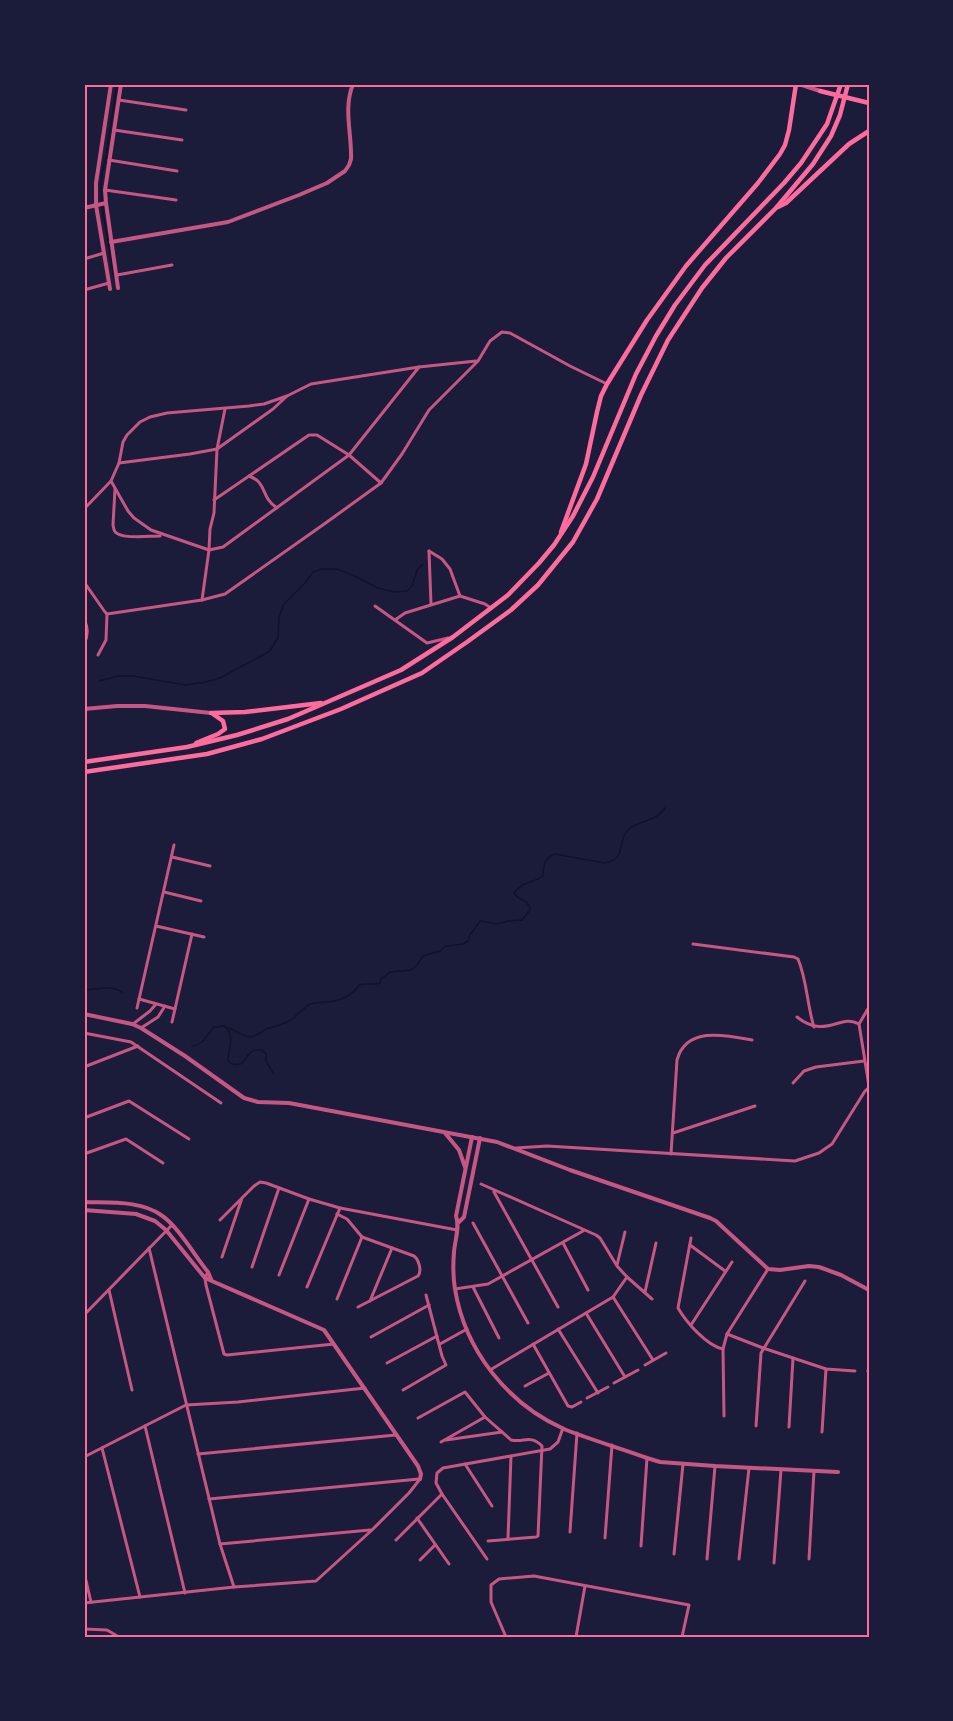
<svg xmlns="http://www.w3.org/2000/svg" width="953" height="1721" viewBox="0 0 953 1721" font-family="Roboto,sans-serif">
  <rect width="100%" height="100%" fill="#1b1b3a"/>
  <g fill="none" stroke-linecap="round" stroke-linejoin="round">
    <g stroke="#12122b" stroke-width="1.5">
      <polyline points="114,277 103,212 101,190 102,173 106,157 117,84"/>
      <polyline points="99,681 119,676 133,676 186,685 206,682 220,678 270,651 278,638 279,617 284,604 305,583 313,572 321,569 336,569 353,575 378,588 394,592 407,591 412,586 417,570 423,564"/>
      <path d="M 84,990 C 96,989 111,985 122,992"/>
      <path d="M 229,1028 C 236,1031 247,1039 254,1036 C 258,1035 262,1031 266,1029 C 275,1026 284,1025 292,1019 C 298,1015 303,1008 310,1004 C 316,1002 321,1003 328,1002 C 340,1001 352,996 359,985 C 366,983 373,985 380,983 L 381,979 L 390,972 L 411,970 L 417,965 L 423,956 L 440,951 L 446,946 L 463,944 L 468,941 L 470,935 L 480,921 L 497,924 L 508,921 L 522,920 L 530,910 C 529,899 519,901 514,893 C 525,879 531,885 543,876 C 544,864 543,859 555,854 L 605,863 C 628,858 616,842 628,830 C 639,820 656,822 665,808"/>
      <path d="M 192,1046 C 202,1046 208,1034 214,1027 L 224,1026 C 235,1033 229,1048 228,1060 L 230,1063 C 249,1071 242,1047 262,1050 L 266,1054 L 266,1061 L 273,1073"/>
    </g>
    <polyline stroke="#c65784" stroke-width="1.5" points="867,1371 869,1369"/>
    <g stroke="#c65784" stroke-width="3">
      <polyline points="119,100 186,110"/>
      <polyline points="114,130 182,140"/>
      <polyline points="109,160 177,171"/>
      <polyline points="105,190 176,200"/>
      <polyline points="84,259 104,253"/>
      <polyline points="117,275 172,265"/>
      <polyline points="84,290 109,283"/>
      <polyline points="119,463 190,454 217,449 273,409 287,396"/>
      <path d="M 249,476 C 268,483 260,497 277,508"/>
      <polyline points="111,481 128,511 134,518 151,530 209,550 223,547 349,455 419,367"/>
      <path d="M 115,489 L 113,525 C 114,530 114,532 118,534 C 126,539 150,536 160,536"/>
      <polyline points="214,500 309,435 317,435 349,455 381,483"/>
      <polyline points="84,509 111,481 119,463 123,442 127,435 140,422 150,417 167,413 249,406 264,404 287,396 311,384 419,367 476,361"/>
      <polyline points="429,551 442,559 450,569 460,596 485,604 491,608"/>
      <polyline points="429,551 431,604"/>
      <polyline points="84,582 105,612 107,614 106,640 98,655"/>
      <polyline points="202,600 209,550 210,529 214,513 217,449 225,409"/>
      <polyline points="375,606 427,643 448,638"/>
      <polyline points="107,614 202,600 225,594 327,522 381,483 402,454 429,410 478,361 490,341 502,332 510,333 570,366 607,384"/>
      <path d="M 84,620 C 89,628 88,636 84,644"/>
      <polyline points="395,620 405,613 460,596"/>
      <polyline points="172,857 210,866"/>
      <polyline points="164,892 201,901"/>
      <polyline points="156,926 204,937"/>
      <path d="M 693,944 L 794,957 L 798,959 C 807,980 807,1005 814,1027"/>
      <polyline points="139,999 175,1009"/>
      <polyline points="869,1007 859,1024 869,1086"/>
      <polyline points="137,1008 174,845"/>
      <path d="M 797,1017 C 826,1040 840,1013 859,1024"/>
      <polyline points="172,1022 192,934"/>
      <polyline points="133,1024 150,1011 156,1004"/>
      <polyline points="141,1028 158,1017 165,1006"/>
      <polyline points="84,1033 131,1042 221,1103"/>
      <polyline points="84,1067 138,1046"/>
      <polyline points="793,1083 804,1071 816,1067 864,1061"/>
      <polyline points="84,1118 129,1101 189,1139"/>
      <polyline points="673,1133 755,1106"/>
      <polyline points="516,1148 547,1146 795,1161 819,1153 832,1144 865,1091 869,1088"/>
      <polyline points="84,1154 126,1139 163,1163"/>
      <path d="M 671,1154 L 677,1060 C 686,1026 726,1035 752,1040"/>
      <polyline points="481,1184 596,1235 600,1238 617,1266 627,1277 652,1299"/>
      <polyline points="494,1192 558,1307"/>
      <path d="M 337,1214 L 347,1219 L 362,1237 L 414,1256 C 419,1260 422,1271 418,1276 L 358,1307"/>
      <polyline points="220,1220 241,1199"/>
      <polyline points="473,1223 528,1323"/>
      <path d="M 691,1238 L 678,1308 C 686,1322 707,1346 723,1349 L 727,1334 L 768,1269"/>
      <polyline points="563,1243 588,1290"/>
      <polyline points="690,1245 725,1271"/>
      <polyline points="149,1248 220,1544 234,1587"/>
      <polyline points="222,1257 242,1198 254,1186 260,1182 266,1183 309,1199 340,1208 457,1230"/>
      <polyline points="617,1265 625,1232"/>
      <polyline points="252,1267 279,1188"/>
      <polyline points="208,1272 205,1278 206,1285 224,1354 227,1355 334,1344"/>
      <polyline points="279,1275 309,1199"/>
      <polyline points="307,1287 340,1208"/>
      <polyline points="473,1287 499,1338"/>
      <polyline points="455,1289 488,1284 583,1231"/>
      <polyline points="109,1290 132,1390"/>
      <polyline points="645,1292 656,1243"/>
      <polyline points="613,1297 653,1360"/>
      <polyline points="337,1299 362,1237"/>
      <polyline points="370,1301 392,1248"/>
      <polyline points="586,1313 625,1377"/>
      <polyline points="84,1315 172,1225"/>
      <polyline points="691,1325 732,1262"/>
      <polyline points="558,1329 598,1393"/>
      <polyline points="727,1334 763,1348 826,1369 855,1371"/>
      <polyline points="371,1337 429,1305"/>
      <polyline points="440,1344 467,1329"/>
      <polyline points="533,1344 568,1406 572,1407 581,1402"/>
      <polyline points="723,1349 724,1416"/>
      <polyline points="387,1363 437,1336"/>
      <polyline points="645,1365 666,1353"/>
      <polyline points="490,1370 613,1297 627,1277"/>
      <polyline points="614,1383 638,1370"/>
      <polyline points="525,1386 549,1373"/>
      <polyline points="403,1390 446,1365 442,1356 426,1295"/>
      <polyline points="587,1398 608,1387"/>
      <path d="M 418,1418 L 465,1392 L 485,1417 L 511,1440 C 524,1443 530,1434 542,1446 L 538,1536 L 536,1537 L 488,1541"/>
      <polyline points="145,1426 185,1593"/>
      <polyline points="756,1426 761,1353 805,1281"/>
      <polyline points="789,1427 793,1358"/>
      <polyline points="822,1432 826,1369"/>
      <polyline points="446,1440 502,1432"/>
      <polyline points="441,1442 485,1417"/>
      <polyline points="102,1448 140,1597"/>
      <polyline points="198,1454 396,1435"/>
      <polyline points="84,1457 186,1405 238,1402 365,1388"/>
      <polyline points="465,1464 492,1506"/>
      <polyline points="209,1499 419,1479"/>
      <polyline points="417,1518 449,1564"/>
      <polyline points="570,1532 577,1433"/>
      <polyline points="508,1538 511,1456"/>
      <polyline points="605,1538 612,1445"/>
      <polyline points="396,1540 442,1494"/>
      <polyline points="220,1544 370,1530"/>
      <polyline points="641,1546 647,1458"/>
      <polyline points="674,1554 683,1464"/>
      <polyline points="487,1559 442,1494 436,1483 437,1473 443,1468 550,1449 558,1442 563,1428"/>
      <polyline points="707,1559 715,1466"/>
      <polyline points="739,1559 749,1468"/>
      <polyline points="809,1559 814,1471"/>
      <polyline points="420,1560 435,1545"/>
      <polyline points="774,1563 781,1470"/>
      <polyline points="84,1572 91,1602"/>
      <polyline points="84,1603 234,1587 316,1581 372,1530 409,1493 420,1479"/>
      <polyline points="84,1629 107,1630 119,1637"/>
      <polyline points="506,1637 491,1602 491,1585 499,1579 534,1576 689,1605 682,1637"/>
      <polyline points="576,1637 585,1586"/>
    </g>
    <g stroke="#c65784" stroke-width="4">
      <polyline points="799,84 820,91"/>
      <polyline points="84,208 106,203"/>
      <path d="M 111,242 L 228,222 L 299,195 L 327,183 L 345,171 L 349,165 L 351,159 C 352,133 343,109 353,84"/>
      <polyline points="118,288 106,203 105,190 121,84"/>
      <polyline points="110,289 96,205 96,183 111,84"/>
      <polyline points="84,709 117,706 145,706 211,713"/>
      <polyline points="84,1014 132,1024 141,1028 185,1056 244,1098 258,1102 289,1103 497,1142 570,1170 710,1218 716,1221 768,1269 780,1270 809,1266 819,1267 841,1275 869,1290"/>
      <polyline points="445,1133 459,1150 465,1167"/>
      <path d="M 472,1137 L 456,1216 C 460,1227 455,1240 454,1252 C 453,1264 453,1277 455,1289 C 465,1351 508,1404 564,1429 C 591,1440 620,1448 647,1458 L 660,1462 L 715,1466 L 838,1472"/>
      <path d="M 84,1202 C 108,1203 140,1200 161,1215 C 177,1225 195,1256 208,1272 L 211,1279"/>
      <polyline points="84,1210 136,1214 155,1221 166,1230 205,1278 324,1330 418,1466 421,1474 420,1479"/>
      <polyline points="459,1222 464,1217 480,1138"/>
    </g>
    <polyline stroke="#ff6b9d" stroke-width="4.5" points="820,91 869,103"/>
    <g stroke="#ff6b9d" stroke-width="4.5">
      <polyline points="778,207 786,203 849,144 869,131"/>
      <polyline points="561,532 586,464 597,412 601,396 607,384 647,320 686,266 758,183 780,154 785,145 789,130 796,84"/>
      <polyline points="211,713 245,712 321,703"/>
      <polyline points="196,743 218,734 225,729 223,721 213,714"/>
      <polyline points="84,762 187,747 237,735 288,719 401,670 453,637 508,595 539,563 554,545 573,516 593,477 636,374 656,336 675,305 705,265 784,183 801,163 827,124 841,84"/>
      <polyline points="84,772 207,754 262,739 341,709 422,673 467,642 511,610 538,585 573,542 597,499 641,395 668,340 702,288 726,258 776,208 813,164 831,136 840,115 848,84"/>
    </g>
  </g>
  <rect width="953" height="1721" fill="none" stroke="#1b1b3a" stroke-width="171"/>
  <rect x="86" y="86" width="782" height="1550" fill="none" stroke="#ff6b9d" stroke-width="2"/>
</svg>
